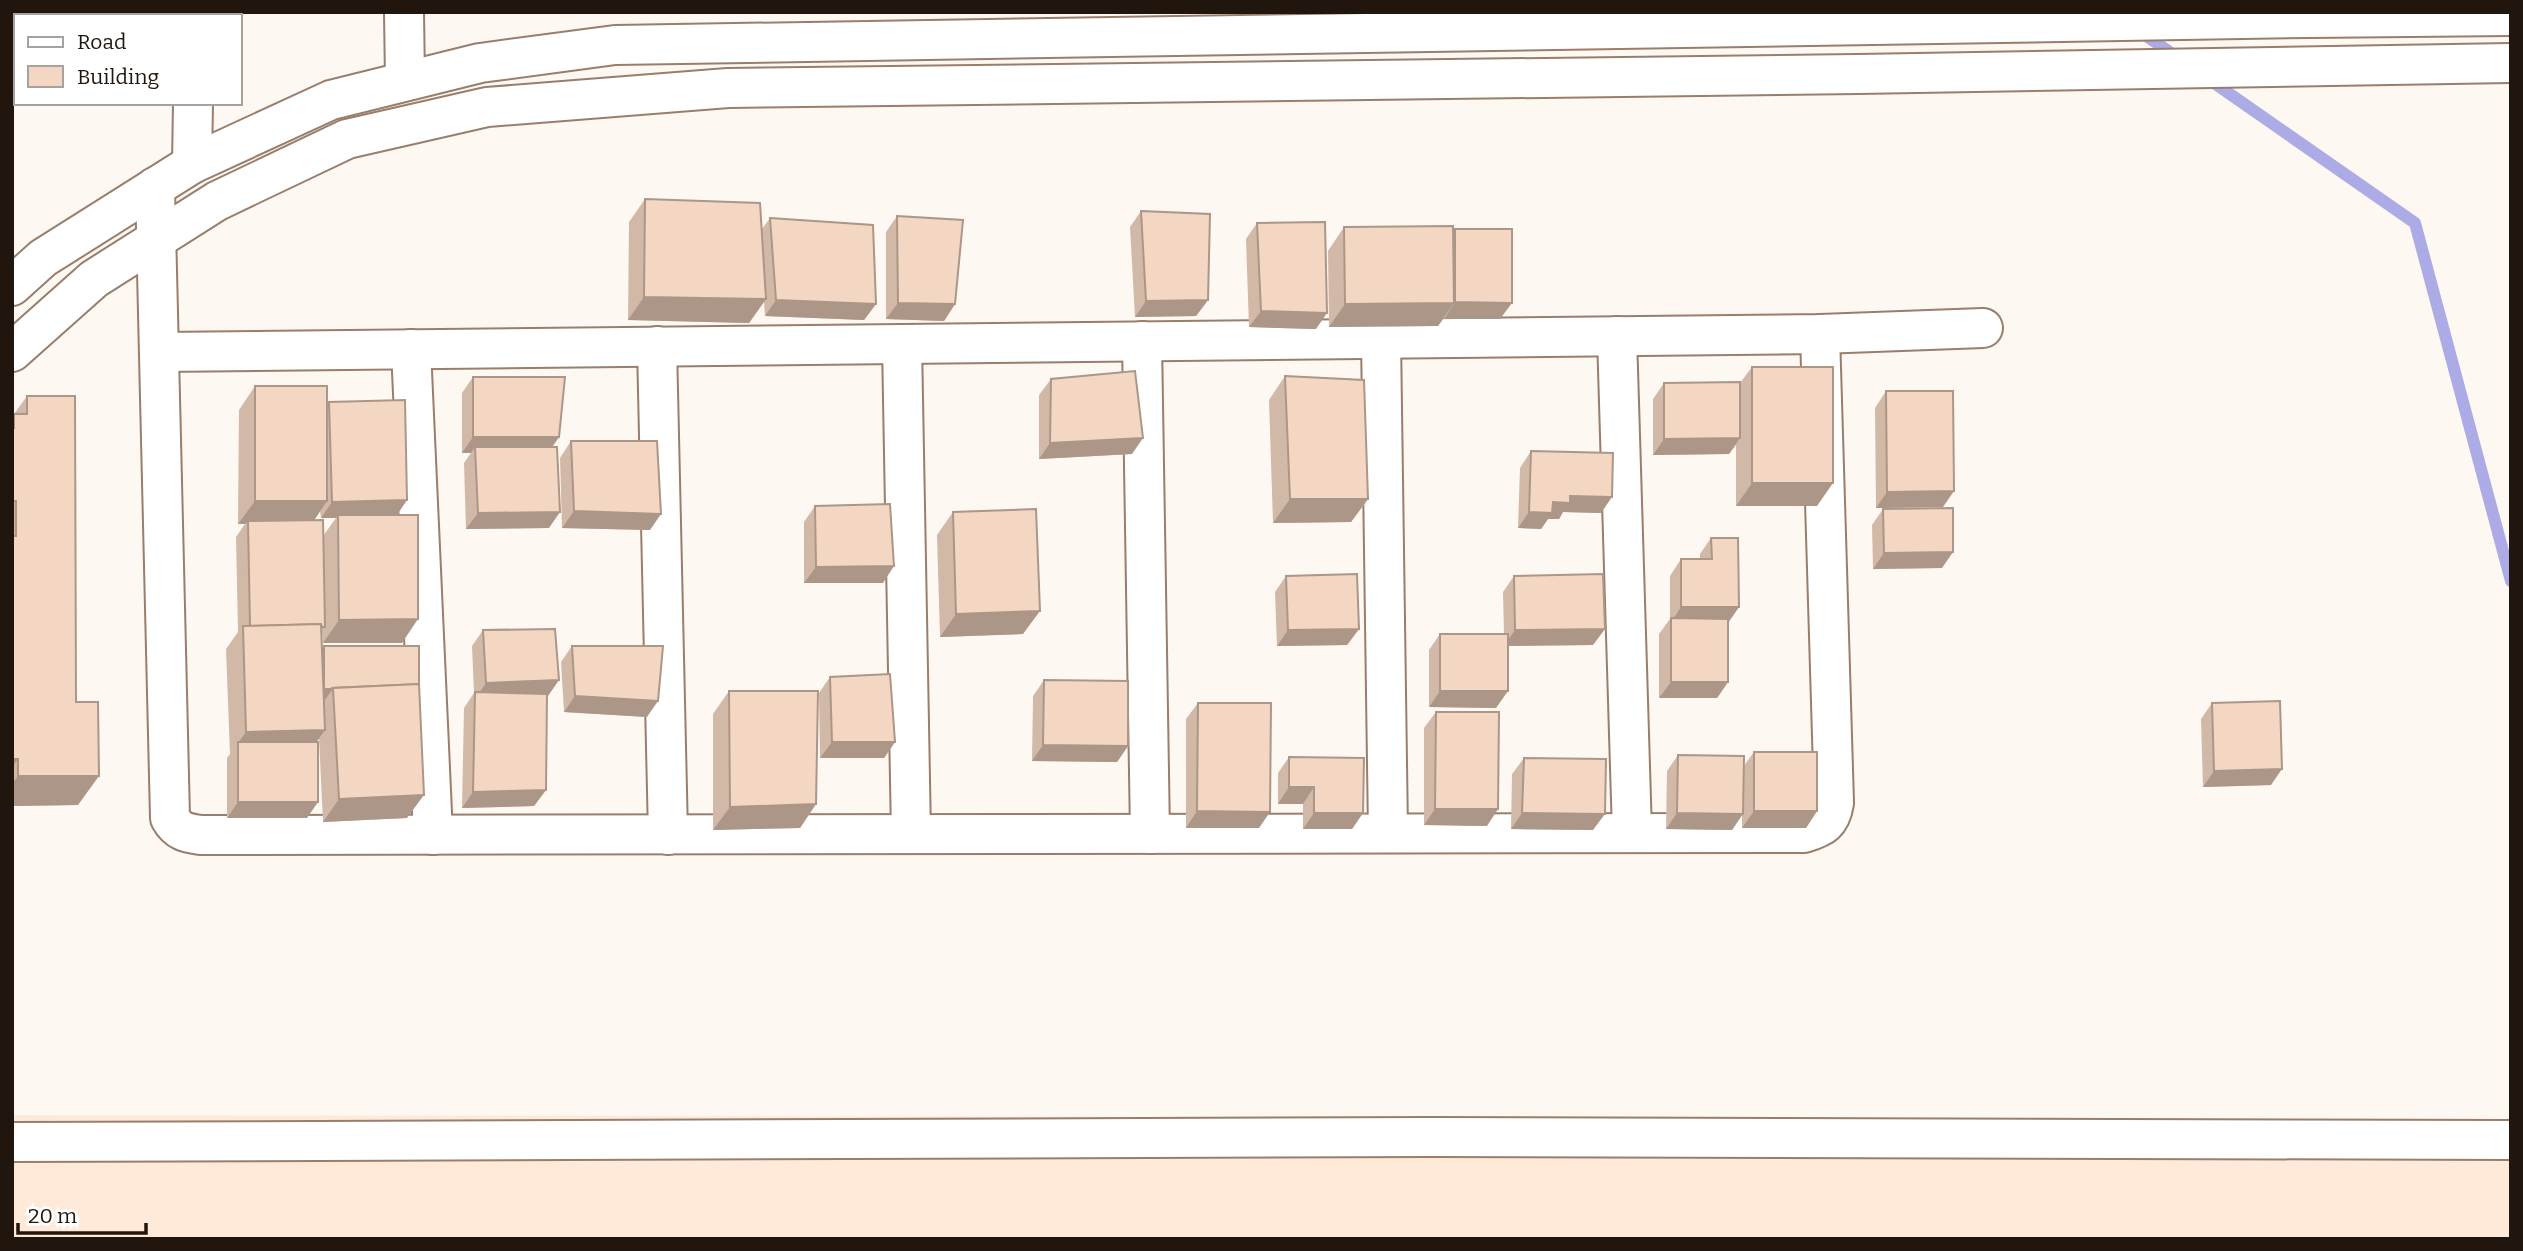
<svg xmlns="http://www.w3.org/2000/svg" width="2523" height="1251" viewBox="0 0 2523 1251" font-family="Bitter,serif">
  <rect width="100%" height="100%" fill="#fef8f3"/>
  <polygon fill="#ffeada" points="12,1115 2511,1119 2511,1239 12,1239"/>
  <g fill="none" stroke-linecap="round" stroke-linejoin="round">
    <g stroke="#adabe5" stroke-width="12">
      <polyline points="2138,30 2178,58"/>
      <polyline points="2207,78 2415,223 2511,581"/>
    </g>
    <g stroke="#987e6b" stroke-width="42">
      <g id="minor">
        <polyline points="194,12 194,16"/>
        <polyline points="404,12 405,81"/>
        <polyline points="192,164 193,103"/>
        <path d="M 155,187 L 170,818 C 178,832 187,833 201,835 L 1804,833 C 1823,827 1831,823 1834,803 L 1820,334"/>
        <polyline points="12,286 43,258 192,164 331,100 480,63 615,45 2309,18 2511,16"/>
        <polyline points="1617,336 1632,833"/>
        <polyline points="1381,338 1388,833"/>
        <polyline points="1142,341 1150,834"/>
        <polyline points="902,344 911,834"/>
        <polyline points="657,346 668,835"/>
        <polyline points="411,349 433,835"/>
        <polyline points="12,352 94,279 217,201 347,139 487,107 728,88 1858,74 2511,63"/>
        <polyline points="160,352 1820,334 1983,328"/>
        <polyline points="12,1142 1431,1137 2511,1140"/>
      </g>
    </g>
    <use href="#minor" stroke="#fff" stroke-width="38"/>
  </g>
  <g fill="#d2b9a7" fill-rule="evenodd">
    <polygon points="645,199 762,229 770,218 876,304 864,320 765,316 764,302 749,323 628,320 629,222"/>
    <polygon points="1141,211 1208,300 1196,316 1135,317 1130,227"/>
    <polygon points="897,216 955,304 944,321 886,319 886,232"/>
    <polygon points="1257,223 1316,329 1249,327 1246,239"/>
    <polygon points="1344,227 1453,232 1455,229 1500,319 1444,318 1438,326 1329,327 1328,251"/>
    <polygon points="1752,367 1817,506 1736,506 1736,445 1729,454 1653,455 1653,399 1664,383 1740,383"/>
    <polygon points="1285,376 1368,499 1351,522 1273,523 1269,400"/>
    <polygon points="473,377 559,437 552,447 549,528 466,529 464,463 471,453 462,453 462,393"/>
    <polygon points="1051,379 1132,454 1039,459 1039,395"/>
    <path d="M 255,386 L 327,405 L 329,402 L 407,500 L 397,515 L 402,643 L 323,643 L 322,631 L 322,649 L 324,646 L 407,818 L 323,822 L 319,738 L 316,742 L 307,818 L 227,818 L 227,758 L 230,754 L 226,649 L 238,632 L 236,537 L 245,524 L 238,524 L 239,410 ZM 320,511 L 321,518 L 336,518 L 323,536 L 314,520 Z"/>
    <polygon points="1886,391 1943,507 1876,508 1875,408"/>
    <polygon points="27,396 76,702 78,805 12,806 12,417"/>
    <polygon points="571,441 650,530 562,528 560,458"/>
    <polygon points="1531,451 1601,513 1563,512 1559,519 1548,519 1541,529 1518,528 1520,468"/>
    <polygon points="815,506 883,583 804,583 804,522"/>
    <polygon points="1883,509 1942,568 1873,569 1872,525"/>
    <polygon points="953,512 1023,634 940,637 937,535"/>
    <polygon points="1711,538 1739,607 1728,622 1728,682 1717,698 1659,698 1659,634 1670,619 1670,576 1681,559 1700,559 1700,554"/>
    <polygon points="1286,576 1359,629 1347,645 1277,646 1275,592"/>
    <polygon points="1514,576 1593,645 1508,646 1496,708 1429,707 1429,650 1440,634 1504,634 1503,592"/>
    <polygon points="483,630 559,680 547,696 546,790 534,806 462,808 464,708 474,693 472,646"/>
    <polygon points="572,646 647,717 564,712 561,662"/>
    <polygon points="830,677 895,742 884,758 820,758 819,693"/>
    <polygon points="1044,680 1128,746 1117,762 1032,761 1033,696"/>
    <polygon points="729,691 816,804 800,828 713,830 713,714"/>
    <polygon points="1198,703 1259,828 1186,828 1186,719"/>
    <polygon points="2212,703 2271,785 2203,787 2201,719"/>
    <polygon points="1436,712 1487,826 1424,825 1424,728"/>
    <polygon points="1754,752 1817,811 1806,828 1742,828 1742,814 1732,830 1666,829 1667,771 1678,755 1743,767"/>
    <polygon points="1289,757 1363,813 1352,829 1303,829 1303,804 1278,804 1278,773"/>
    <polygon points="1524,758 1593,830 1511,829 1512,774"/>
  </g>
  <g fill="#ab9688">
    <polygon points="644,297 766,299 749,323 628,320"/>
    <polygon points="776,300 876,304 864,320 765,316"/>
    <polygon points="1208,300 1196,316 1135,317 1146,301"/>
    <polygon points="1455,302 1512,303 1500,319 1444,319"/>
    <polygon points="898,303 955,304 944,321 886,319"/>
    <polygon points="1454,303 1438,326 1329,327 1345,304"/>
    <polygon points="1261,311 1327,313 1316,329 1249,327"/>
    <polygon points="473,437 559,437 548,453 475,447 471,453 462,453"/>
    <polygon points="1143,438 1132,454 1039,459 1050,443"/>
    <polygon points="1740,438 1729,454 1653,455 1664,439"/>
    <polygon points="1752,483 1833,483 1817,506 1736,506"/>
    <polygon points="1954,491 1943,507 1876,508 1887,492"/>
    <polygon points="1570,496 1612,497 1601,513 1563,512 1559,519 1548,519 1541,529 1518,528 1529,512"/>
    <polygon points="1290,499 1368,499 1351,522 1273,523"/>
    <polygon points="407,500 396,516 338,515 336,518 321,518 332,502"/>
    <polygon points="255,501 327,501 311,525 248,521 245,524 238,524"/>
    <polygon points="574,511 661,514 650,530 562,528"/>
    <polygon points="560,512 549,528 466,529 478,513"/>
    <polygon points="1953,552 1942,568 1873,569 1884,553"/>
    <polygon points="894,566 883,583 804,583 816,567"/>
    <polygon points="1681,607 1739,607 1728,623 1670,624"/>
    <polygon points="1040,611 1023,634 940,637 956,614"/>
    <polygon points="418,619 402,643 323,643 339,620"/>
    <polygon points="1359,629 1347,645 1277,646 1288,630"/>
    <polygon points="1605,629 1593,645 1504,646 1515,630"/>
    <polygon points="559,680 548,696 475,699 486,683"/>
    <polygon points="1671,682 1728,682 1717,698 1659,698"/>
    <polygon points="324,689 333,689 321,705"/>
    <polygon points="1440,691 1508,691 1496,708 1429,707"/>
    <polygon points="575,696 658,701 647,717 564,712"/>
    <polygon points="325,730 309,753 238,743 246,732"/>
    <polygon points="832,742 895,742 884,758 820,758"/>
    <polygon points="1043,745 1128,746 1117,762 1032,761"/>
    <polygon points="12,759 18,759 12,767"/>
    <polygon points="2282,769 2271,785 2203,787 2214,771"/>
    <polygon points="18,776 99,776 78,805 12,806 12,784"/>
    <polygon points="1289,787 1314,787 1303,804 1278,804"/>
    <polygon points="546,790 534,806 462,808 473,792"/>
    <polygon points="424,795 407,818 323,822 339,799"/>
    <polygon points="238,802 318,802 307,818 227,818"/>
    <polygon points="816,804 800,828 713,830 730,807"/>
    <polygon points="1435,809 1498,809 1487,826 1424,825"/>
    <polygon points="1197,811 1270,812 1259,828 1186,828"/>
    <polygon points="1754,811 1817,811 1806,828 1742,828"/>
    <polygon points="1314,813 1363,813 1352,829 1303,829"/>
    <polygon points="1522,813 1605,814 1593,830 1511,829"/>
    <polygon points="1677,813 1743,814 1732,830 1666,829"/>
  </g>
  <g fill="#f4d7c2" stroke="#ab9688" stroke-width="2">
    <polygon points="645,199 760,203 766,299 644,297"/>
    <polygon points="1141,211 1210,214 1208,300 1146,301"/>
    <polygon points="897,216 963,220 955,304 898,303"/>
    <polygon points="770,218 873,225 876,304 776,300"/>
    <polygon points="1325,222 1327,313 1261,311 1257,223"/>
    <polygon points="1453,226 1454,303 1345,304 1344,227"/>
    <polygon points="1455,229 1512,229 1512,303 1455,302"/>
    <rect x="1752" y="367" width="81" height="116"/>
    <polygon points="1135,371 1143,438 1050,443 1051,379"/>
    <polygon points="1285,376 1364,380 1368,499 1290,499"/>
    <polygon points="473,377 565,377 559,437 473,437"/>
    <polygon points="1740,382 1740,438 1664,439 1664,383"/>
    <rect x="255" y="386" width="72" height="115"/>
    <polygon points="1886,391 1953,391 1954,491 1887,492"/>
    <polygon points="27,396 75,396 76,702 98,702 99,776 18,776 18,759 12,759 12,536 16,536 16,501 12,501 12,428 14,428 14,414 27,414"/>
    <polygon points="405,400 407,500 332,502 329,402"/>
    <polygon points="571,441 657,441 661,514 574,511"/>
    <polygon points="475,447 557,447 560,512 478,513"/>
    <polygon points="1531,451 1613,453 1612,497 1570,496 1570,503 1553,502 1552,513 1529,512"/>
    <polygon points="890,504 894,566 816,567 815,506"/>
    <polygon points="1953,508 1953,552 1884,553 1883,509"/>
    <polygon points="1036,509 1040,611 956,614 953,512"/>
    <polygon points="338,515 418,515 418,619 339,620"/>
    <polygon points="323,520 325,627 322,627 321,624 250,626 248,521"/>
    <polygon points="1711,538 1738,538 1739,607 1681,607 1681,559 1712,559"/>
    <polygon points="1357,574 1359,629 1288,630 1286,576"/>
    <polygon points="1603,574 1605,629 1515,630 1514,576"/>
    <polygon points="1671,618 1728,619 1728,682 1671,682"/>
    <polygon points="321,624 325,730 246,732 243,626"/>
    <polygon points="555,629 559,680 486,683 483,630"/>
    <rect x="1440" y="634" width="68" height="57"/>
    <polygon points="324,646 419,646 419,689 419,684 333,688 334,689 324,689"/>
    <polygon points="572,646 663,646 658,701 575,696"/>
    <polygon points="890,674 895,742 832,742 830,677"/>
    <polygon points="1044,680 1128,681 1128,746 1043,745"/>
    <polygon points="419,684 424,795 339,799 333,688"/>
    <polygon points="729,691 818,691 816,804 730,807"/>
    <polygon points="475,692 547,694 546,790 473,792"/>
    <polygon points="2280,701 2282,769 2214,771 2212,703"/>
    <polygon points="1198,703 1271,703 1270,812 1197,811"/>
    <polygon points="1436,712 1499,712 1498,809 1435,809"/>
    <rect x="238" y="742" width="80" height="60"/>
    <rect x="1754" y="752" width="63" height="59"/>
    <polygon points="1678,755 1744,756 1743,814 1677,813"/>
    <polygon points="1289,757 1364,758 1363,813 1314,813 1314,787 1289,787"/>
    <polygon points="1524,758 1606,759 1605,814 1522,813"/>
  </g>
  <rect width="2523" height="1251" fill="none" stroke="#20160e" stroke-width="28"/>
  <rect x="14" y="14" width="228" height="91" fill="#ffffff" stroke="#a6a29f" stroke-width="2"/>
  <rect x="28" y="37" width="35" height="10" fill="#ffffff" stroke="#a6a29f" stroke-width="2"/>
  <text x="77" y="49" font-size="21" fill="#20160e">Road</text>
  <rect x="28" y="66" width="35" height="21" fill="#f4d7c2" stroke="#a6a29f" stroke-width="2"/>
  <text x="77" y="84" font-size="21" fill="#20160e">Building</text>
  <path d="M18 1223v10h128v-10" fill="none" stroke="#20160e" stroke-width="3.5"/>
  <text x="28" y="1223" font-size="21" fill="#20160e" stroke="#ffffff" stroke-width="5" paint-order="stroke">20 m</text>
</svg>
